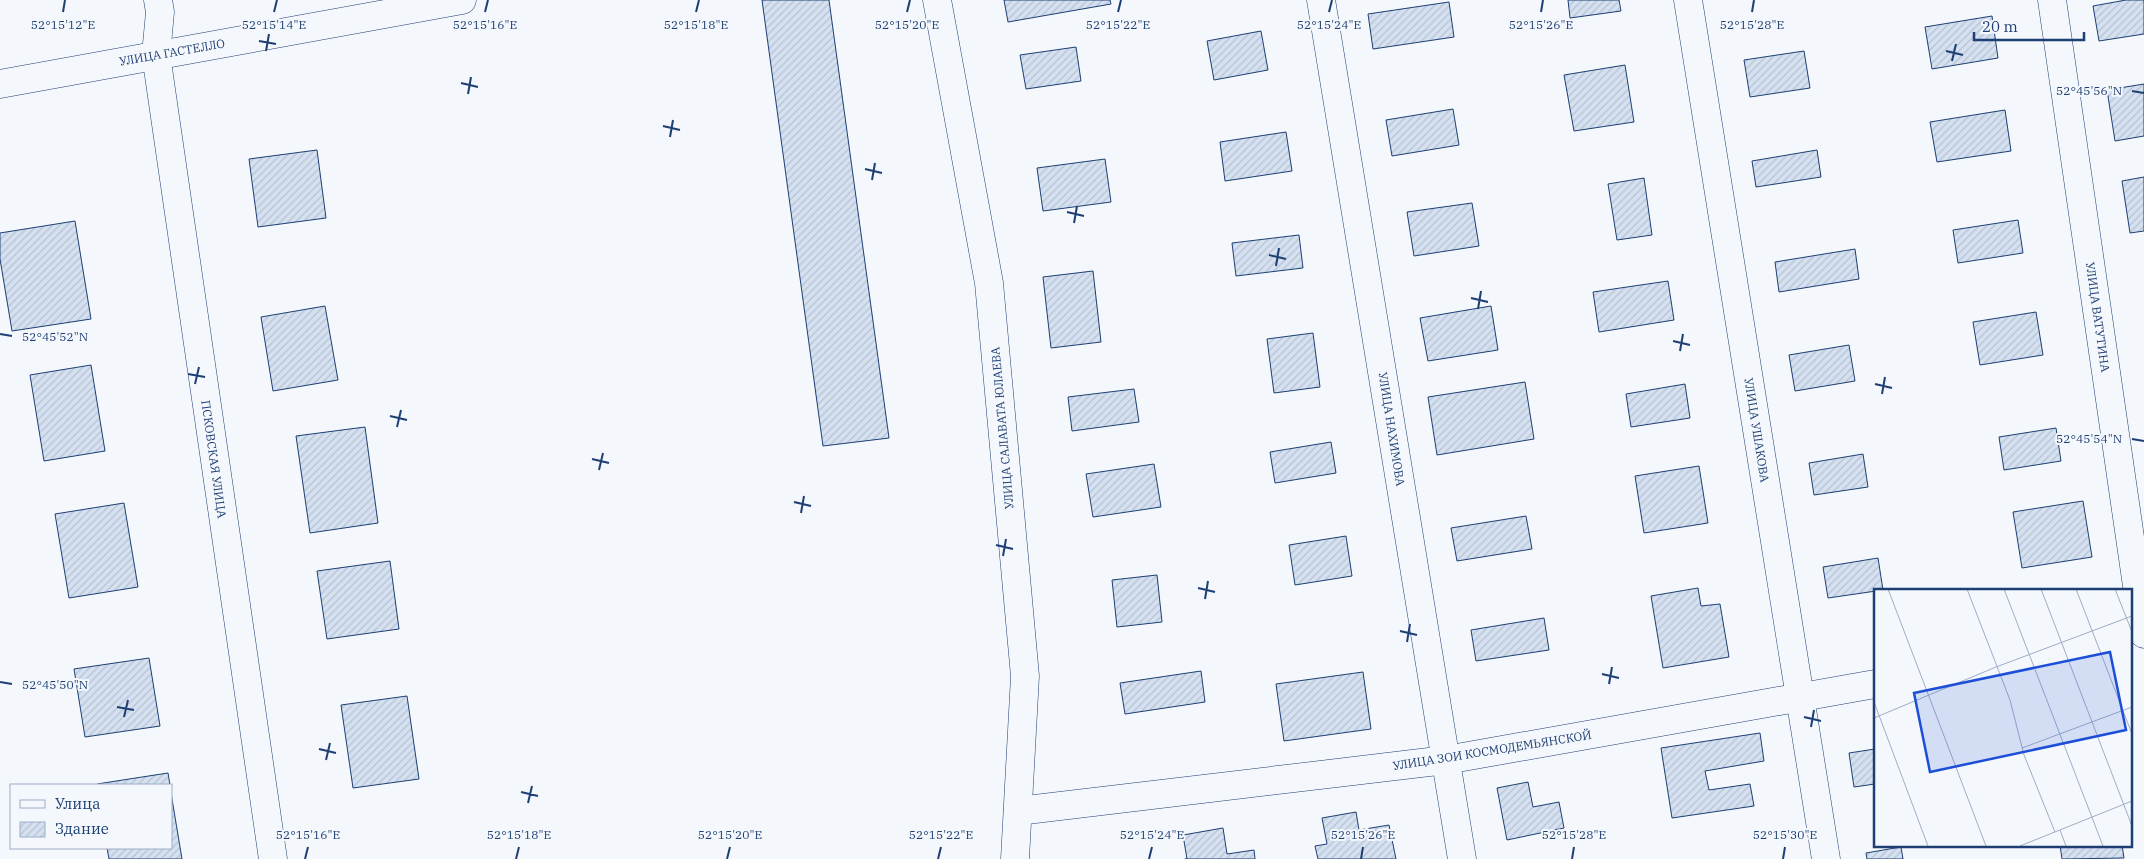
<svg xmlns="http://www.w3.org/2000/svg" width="2144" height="859" viewBox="0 0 2144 859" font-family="'IBM Plex Serif',serif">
  <defs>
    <pattern id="building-hatch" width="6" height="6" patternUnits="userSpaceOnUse" patternTransform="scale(1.25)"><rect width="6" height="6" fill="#d5e0f0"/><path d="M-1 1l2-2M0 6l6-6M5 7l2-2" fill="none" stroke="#b6c1d1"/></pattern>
  </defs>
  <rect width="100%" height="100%" fill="#f4f7fb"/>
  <g fill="url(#building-hatch)" stroke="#1d3f73">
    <polygon points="762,0 829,0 889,438 823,446"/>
    <polygon points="1004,0 1110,0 1111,4 1008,22"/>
    <polygon points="1568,0 1619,0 1621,11 1570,18"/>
    <polygon points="2126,0 2144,0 2144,34 2099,41 2093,6"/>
    <polygon points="1449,2 1454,37 1373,49 1368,14"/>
    <polygon points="1992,16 1998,58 1932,69 1925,27"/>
    <polygon points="1261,31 1268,70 1214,80 1207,41"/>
    <polygon points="1076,47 1081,81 1026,89 1020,55"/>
    <polygon points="1804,51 1810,88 1750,97 1744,60"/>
    <polygon points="1625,65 1634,122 1574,131 1564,75"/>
    <polygon points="2144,84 2144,136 2115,141 2107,90"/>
    <polygon points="1453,109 1459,145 1392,156 1386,120"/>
    <polygon points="2005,110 2011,151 1937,162 1930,122"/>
    <polygon points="1286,132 1292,171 1225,181 1220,142"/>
    <polygon points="317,150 326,218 258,227 249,159"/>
    <polygon points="1817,150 1821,177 1756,187 1752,161"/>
    <polygon points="1105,159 1111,202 1043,211 1037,168"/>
    <polygon points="2144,177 2144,231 2130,233 2122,181"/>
    <polygon points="1644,178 1652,235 1617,240 1608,184"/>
    <polygon points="1472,203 1479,246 1414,256 1407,212"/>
    <polygon points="2018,220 2023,253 1958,263 1953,230"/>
    <polygon points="75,221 91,319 12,331 0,259 0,233"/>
    <polygon points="1299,235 1303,268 1236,276 1232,243"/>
    <polygon points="1855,249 1859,279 1779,292 1775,262"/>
    <polygon points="1093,271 1101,342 1051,348 1043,277"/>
    <polygon points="1668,281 1674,320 1599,332 1593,292"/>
    <polygon points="325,306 338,380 273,391 261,317"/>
    <polygon points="1491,306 1498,350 1428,361 1420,318"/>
    <polygon points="2036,312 2043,355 1980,365 1973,322"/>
    <polygon points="1313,333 1320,387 1274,393 1267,339"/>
    <polygon points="1849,345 1855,381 1795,391 1789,355"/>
    <polygon points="91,365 105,451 44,461 30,375"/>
    <polygon points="1525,382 1534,439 1437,455 1428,397"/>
    <polygon points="1685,384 1690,418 1631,427 1626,394"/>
    <polygon points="1134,389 1139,422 1072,431 1068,397"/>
    <polygon points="365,427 378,523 310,533 296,436"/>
    <polygon points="2056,428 2061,461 2004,470 1999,437"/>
    <polygon points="1331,442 1336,473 1275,483 1270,452"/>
    <polygon points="1863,454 1868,487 1814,495 1809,463"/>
    <polygon points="1154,464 1161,507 1093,517 1086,474"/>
    <polygon points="1699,466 1708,523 1644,533 1635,476"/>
    <polygon points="2083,501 2092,557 2022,568 2013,512"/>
    <polygon points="124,503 138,587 69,598 55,514"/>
    <polygon points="1526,516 1532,549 1457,561 1451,528"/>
    <polygon points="1346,536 1352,576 1295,585 1289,545"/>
    <polygon points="1878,558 1883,590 1828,598 1823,567"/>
    <polygon points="390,561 399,629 327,639 317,571"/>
    <polygon points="1157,575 1162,622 1117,627 1112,580"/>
    <polygon points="1698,588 1701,606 1720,604 1729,657 1663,668 1651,596"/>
    <polygon points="1544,618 1549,650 1476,661 1471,630"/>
    <polygon points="149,658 160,726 85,737 74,669"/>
    <polygon points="1201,671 1205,702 1125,714 1120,683"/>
    <polygon points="1363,672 1371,729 1284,741 1276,684"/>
    <polygon points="407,696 419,779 353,788 341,705"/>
    <polygon points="1760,733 1764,761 1705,771 1709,790 1750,784 1754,806 1672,818 1661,748"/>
    <polygon points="1875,749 1875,784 1854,787 1849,753"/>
    <polygon points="168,773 170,785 97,785 97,784"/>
    <polygon points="1528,782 1533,807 1559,802 1564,828 1507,840 1497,788"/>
    <polygon points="171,793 182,859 109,859 107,848 171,848"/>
    <polygon points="1356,812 1359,830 1389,825 1396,859 1318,859 1315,846 1327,844 1322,818"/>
    <polygon points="1223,828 1227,854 1254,850 1255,859 1185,859 1187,859 1183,835"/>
    <polygon points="2060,845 2122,845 2124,858 2062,859"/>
    <polygon points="1901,847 1903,859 1867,859 1866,853"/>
  </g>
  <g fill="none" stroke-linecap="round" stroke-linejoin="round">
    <g stroke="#1d3f73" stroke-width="29">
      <g id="street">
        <polyline points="158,0 160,12 156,55 273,859"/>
        <polyline points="937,0 989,283 1025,676 1015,859"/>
        <polyline points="1321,0 1462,859"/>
        <polyline points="1688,0 1826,859"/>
        <polyline points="2052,0 2144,634"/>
        <polyline points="0,84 462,0"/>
        <polyline points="1018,811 1446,760 1875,684"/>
      </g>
    </g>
    <use href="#street" stroke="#f4f7fb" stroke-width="28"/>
  </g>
  <path fill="none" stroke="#1d3f73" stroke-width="2" d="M 63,12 L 65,0M 274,12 L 277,0M 485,12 L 488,0M 696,12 L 699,0M 907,12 L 910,0M 1118,12 L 1121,0M 1329,12 L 1332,0M 1541,12 L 1543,0M 1752,12 L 1754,0M 259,41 L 276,44M 266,51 L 269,34M 1946,51 L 1963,55M 1952,61 L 1956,44M 461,83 L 478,87M 2132,91 L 2144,93M 468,94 L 471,77M 663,126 L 680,130M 670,137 L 673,120M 865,169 L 882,173M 872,180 L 875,163M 1067,212 L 1084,216M 1074,223 L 1077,206M 1269,255 L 1286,259M 1276,266 L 1279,248M 1471,298 L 1488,302M 1478,309 L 1481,291M 0,334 L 12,336M 1673,341 L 1690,345M 1680,351 L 1683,334M 188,374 L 205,377M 195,384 L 199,367M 1875,384 L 1892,388M 1882,394 L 1885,377M 390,416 L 407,420M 397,427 L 401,410M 2132,439 L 2144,441M 592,459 L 609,463M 599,470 L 603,453M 794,502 L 811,506M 801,513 L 804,496M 996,545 L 1013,549M 1003,556 L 1006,539M 1198,588 L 1215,592M 1205,599 L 1208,581M 1400,631 L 1417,635M 1407,642 L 1410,624M 1602,674 L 1619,678M 0,682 L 12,684M 1609,684 L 1612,667M 117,707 L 134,710M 124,717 L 128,700M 1804,717 L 1821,721M 1811,727 L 1814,710M 319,749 L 336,753M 326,760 L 330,743M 521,792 L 538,796M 528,803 L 532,786M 305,859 L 308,847M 516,859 L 519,847M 727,859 L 730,847M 938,859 L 941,847M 1149,859 L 1152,847M 1361,859 L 1363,847M 1572,859 L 1574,847M 1783,859 L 1785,847"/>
  <g text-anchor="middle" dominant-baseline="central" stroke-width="4" stroke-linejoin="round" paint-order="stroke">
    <g font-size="12" fill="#1d3f73" stroke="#f4f7fb">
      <text transform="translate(172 52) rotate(-10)">УЛИЦА ГАСТЕЛЛО</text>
      <text transform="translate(2098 317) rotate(82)">УЛИЦА ВАТУТИНА</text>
      <text transform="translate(1002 428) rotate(-95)">УЛИЦА САЛАВАТА ЮЛАЕВА</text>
      <text transform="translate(1392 429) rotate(81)">УЛИЦА НАХИМОВА</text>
      <text transform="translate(1757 430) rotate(81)">УЛИЦА УШАКОВА</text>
      <text transform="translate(214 459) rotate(82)">ПСКОВСКАЯ УЛИЦА</text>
      <text transform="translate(1492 750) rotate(-9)">УЛИЦА ЗОИ КОСМОДЕМЬЯНСКОЙ</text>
    </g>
  </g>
  <g transform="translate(1874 589)">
    <rect width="258" height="258" fill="#f4f7fb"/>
    <path fill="none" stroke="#9eadc5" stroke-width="1" d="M 14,0 L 112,257M 93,0 L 136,111 L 150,166 L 181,243M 130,0 L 229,257M 167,0 L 258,237M 202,0 L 258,145M 241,0 L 258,43M 0,113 L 54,257M 0,129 L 122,78 L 258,27M 148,159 L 258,118M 186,241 L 192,257M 146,257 L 258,212"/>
    <path fill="#1d4ed8" fill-opacity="0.15" stroke="#1d4ed8" stroke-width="2.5" d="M 236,63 L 252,141 L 56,183 L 40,104 Z"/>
    <rect width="258" height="258" fill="none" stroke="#1d3f73" stroke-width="2.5"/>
  </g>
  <g font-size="12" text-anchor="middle" fill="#1d3f73" stroke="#f4f7fb" stroke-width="4" stroke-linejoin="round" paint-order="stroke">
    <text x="63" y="29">52°15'12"E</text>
    <text x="274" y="29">52°15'14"E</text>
    <text x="485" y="29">52°15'16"E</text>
    <text x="696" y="29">52°15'18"E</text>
    <text x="907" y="29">52°15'20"E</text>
    <text x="1118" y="29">52°15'22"E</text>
    <text x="1329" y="29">52°15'24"E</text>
    <text x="1541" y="29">52°15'26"E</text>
    <text x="1752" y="29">52°15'28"E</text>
    <text x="2089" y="95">52°45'56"N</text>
    <text x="55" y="341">52°45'52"N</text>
    <text x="2089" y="443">52°45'54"N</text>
    <text x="55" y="689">52°45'50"N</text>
    <text x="308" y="839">52°15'16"E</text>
    <text x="519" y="839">52°15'18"E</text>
    <text x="730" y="839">52°15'20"E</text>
    <text x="941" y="839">52°15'22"E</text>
    <text x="1152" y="839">52°15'24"E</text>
    <text x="1363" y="839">52°15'26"E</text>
    <text x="1574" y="839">52°15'28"E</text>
    <text x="1785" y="839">52°15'30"E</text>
  </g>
  <rect x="10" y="784" width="162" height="65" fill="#f4f7fb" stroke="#9eadc5"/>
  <rect x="20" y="800" width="25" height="8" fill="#f4f7fb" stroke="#9eadc5"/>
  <text x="55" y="809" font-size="15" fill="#1d3f73">Улица</text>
  <rect x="20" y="822" width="25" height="15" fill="url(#building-hatch)" stroke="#9eadc5"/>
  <text x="55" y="834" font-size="15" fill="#1d3f73">Здание</text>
  <path d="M1974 32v8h110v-8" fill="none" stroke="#1d3f73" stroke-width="2.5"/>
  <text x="1982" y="32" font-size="15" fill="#1d3f73" stroke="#f4f7fb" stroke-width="4" paint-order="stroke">20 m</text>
</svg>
